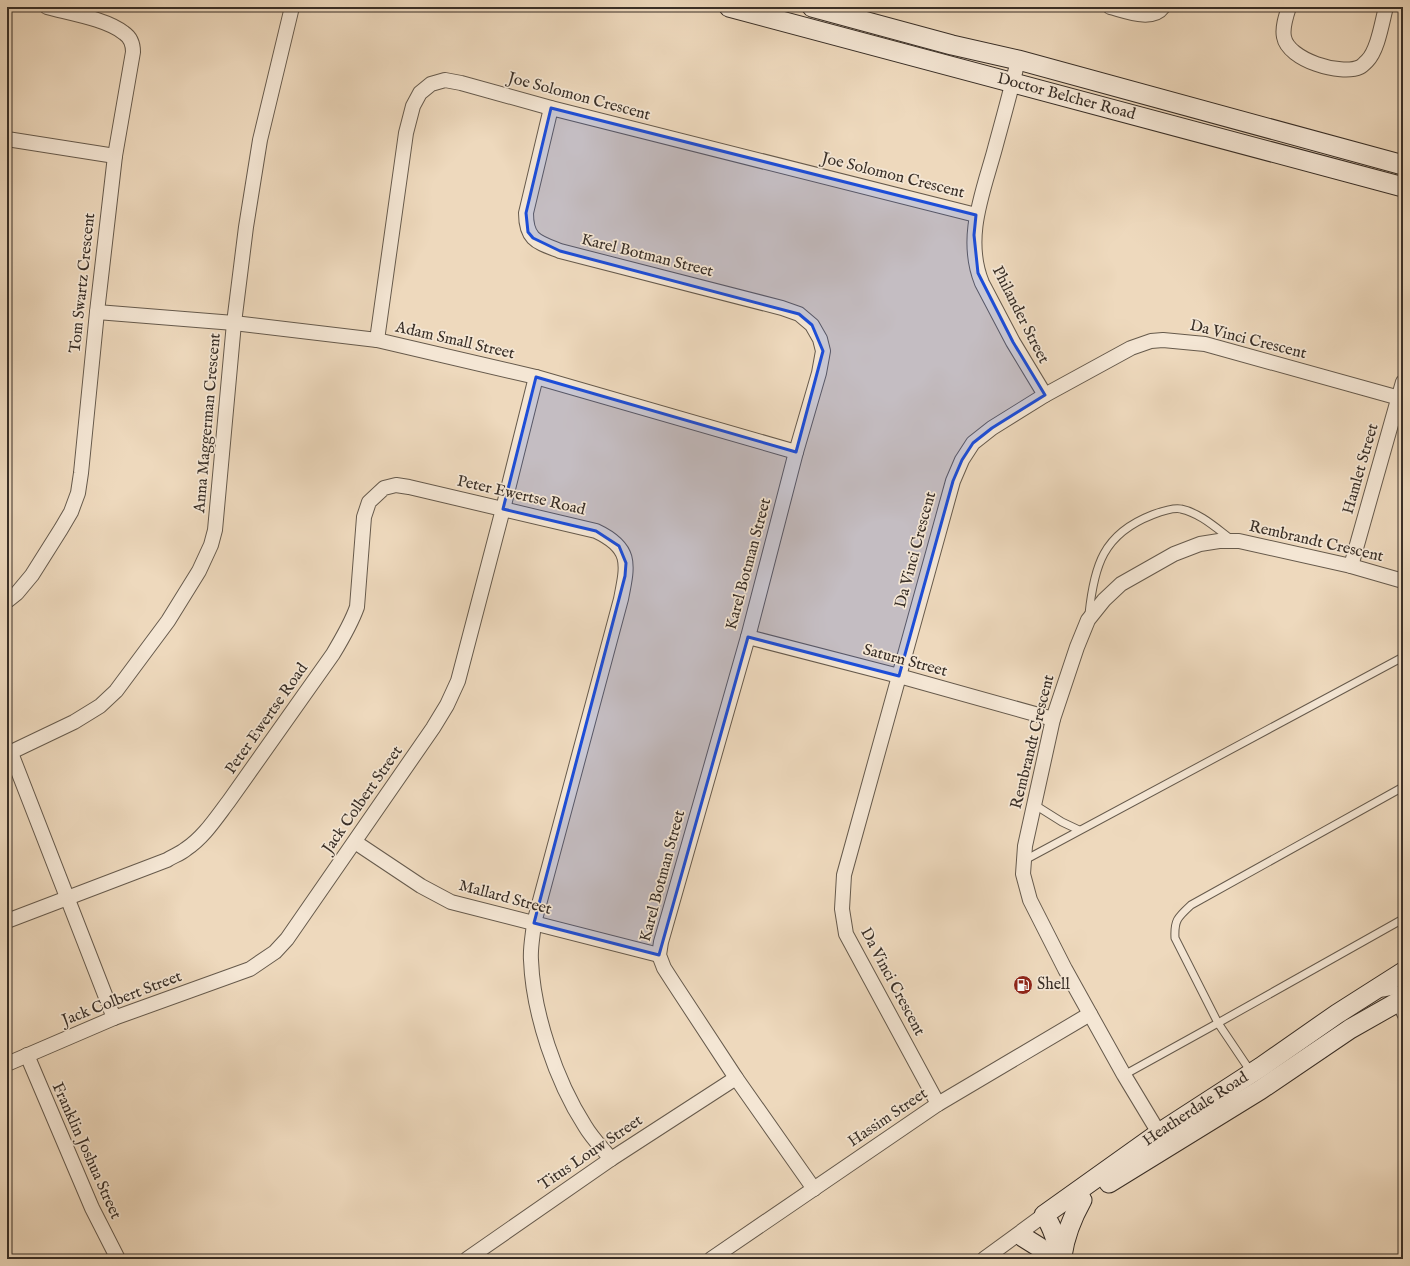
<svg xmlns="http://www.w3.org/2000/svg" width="1410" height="1266" viewBox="0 0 1410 1266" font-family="'IM FELL English',serif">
  <rect width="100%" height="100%" fill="#eed9bd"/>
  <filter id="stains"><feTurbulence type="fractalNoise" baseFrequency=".005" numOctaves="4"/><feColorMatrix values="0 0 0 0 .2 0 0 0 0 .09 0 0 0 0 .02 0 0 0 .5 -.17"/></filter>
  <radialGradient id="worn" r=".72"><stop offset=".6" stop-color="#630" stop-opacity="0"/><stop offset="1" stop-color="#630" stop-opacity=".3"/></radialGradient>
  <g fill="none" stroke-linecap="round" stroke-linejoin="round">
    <g stroke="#665a4c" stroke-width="9">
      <g id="lane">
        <path d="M 1089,614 C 1094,566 1103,534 1152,515 C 1160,512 1173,507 1181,509 C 1200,513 1216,528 1231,539"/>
        <polyline points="1035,805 1062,822 1079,830"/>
        <polyline points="1023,861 1403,657"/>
        <polyline points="1383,993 1403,989"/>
        <polyline points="1400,1002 1400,1013 1403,1019"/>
        <path d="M 1251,1072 L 1218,1023 L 1175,938 C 1174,920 1178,917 1191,905 L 1403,787"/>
        <polyline points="1124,1075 1218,1023 1403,919"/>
      </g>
    </g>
    <g stroke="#665a4c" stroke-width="16">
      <g id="street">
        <path d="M 1110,7 C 1126,11 1152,22 1163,7"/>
        <path d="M 1289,7 C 1286,16 1282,28 1284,37 C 1288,60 1341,76 1360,67 C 1362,66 1365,63 1367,61 C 1378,50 1382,22 1386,7"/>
        <path d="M 1018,60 C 1011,91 1002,122 994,152 C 982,195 964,239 982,283 L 1013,342 L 1045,395"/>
        <path d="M 551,108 L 526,213 C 526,240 537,242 560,251 L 782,308 L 799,314 L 812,325 L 820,339 L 823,351 L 819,373 L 796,452 L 748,637 L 661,942 L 659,955 L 664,968 L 673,982 L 736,1078 L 814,1189"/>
        <polyline points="7,139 115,156"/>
        <polyline points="97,312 234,323 377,340 536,377 796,452"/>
        <polyline points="377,340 406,133 413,106 420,93 431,84 445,80 461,83 551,108 976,215"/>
        <polyline points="1351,566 1403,382"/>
        <path d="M 7,601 L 17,593 L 32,575 L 61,529 L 71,512 L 78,493 L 81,473 L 97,312 L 115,156 L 133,52 C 133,44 130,37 124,33 C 107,19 69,13 47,7"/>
        <polyline points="748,637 899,676 1053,719"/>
        <polyline points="11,753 114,1018"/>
        <polyline points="7,754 74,722 100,706 116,691 168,621 199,571 211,545 215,530 234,323 246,227 260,140 292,7"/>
        <polyline points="355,842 421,886 451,902 659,955"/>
        <path d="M 7,921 L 167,860 C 173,856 180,854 186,849 C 204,837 216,818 229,801 L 333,654 C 342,639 351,624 357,607 L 364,517 L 369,502 L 384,488 L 396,485 L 409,487 L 596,531 C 632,548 628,564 621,599 L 534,923 C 533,935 530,948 531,960 C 533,1013 556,1081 585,1126 C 592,1138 603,1149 611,1159"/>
        <polyline points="27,1055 92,1208 118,1259"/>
        <polyline points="7,1064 114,1018 250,969 275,952 287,939 433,728 447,705 458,681 503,509 536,377"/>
        <polyline points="938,1104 846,934 842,909 844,875 953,481 962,460 973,443 992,428 1045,395 1131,348 1151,341 1163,340 1205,344 1403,399"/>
        <polyline points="1159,1142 1159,1133 1124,1075 1065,969 1030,900 1023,874 1025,846 1053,719 1077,647 1088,620 1104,600 1121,584 1174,554 1200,544 1219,541 1239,541 1351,566 1403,581"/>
        <polyline points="467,1259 611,1159 736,1078"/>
        <polyline points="711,1259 938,1104 1090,1014"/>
        <polyline points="984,1259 1044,1215"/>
      </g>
    </g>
    <g stroke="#392f27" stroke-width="21">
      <g id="secondary">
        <path id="s1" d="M 729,7 L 1403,187"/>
        <polyline points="812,7 952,45 1018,60 1403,165"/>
        <polyline points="1109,1183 1260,1090 1350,1029 1403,999"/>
        <polyline points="1023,1237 1039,1247 1048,1259"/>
        <path d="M 1062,1256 C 1065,1235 1072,1218 1082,1200"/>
        <path id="s2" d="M 1060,1259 C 1057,1244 1054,1228 1044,1215 L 1159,1133 L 1261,1067 L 1337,1014 L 1403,972"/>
      </g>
    </g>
    <use href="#lane" stroke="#f4e6d4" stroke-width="7"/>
    <use href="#street" stroke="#f4e6d4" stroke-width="14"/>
    <use href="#secondary" stroke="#f4e6d4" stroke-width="19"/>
  </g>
  <path fill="#1d4ed8" fill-opacity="0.2" stroke="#1d4ed8" stroke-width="3" stroke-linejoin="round" d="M 551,108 L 976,215 L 974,235 L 978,273 L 1013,342 L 1045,395 L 992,428 L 973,443 L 962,460 L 953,481 L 899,676 L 748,637 L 659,955 L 534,923 L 625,576 L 626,563 L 619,546 L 596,531 L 503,509 L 536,377 L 796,452 L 823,351 L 812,325 L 799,314 L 560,251 L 533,238 L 528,232 L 526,213 Z"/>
  <defs>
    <g id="fuel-disc" transform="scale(1)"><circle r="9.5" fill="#8f2418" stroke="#f4e6d4"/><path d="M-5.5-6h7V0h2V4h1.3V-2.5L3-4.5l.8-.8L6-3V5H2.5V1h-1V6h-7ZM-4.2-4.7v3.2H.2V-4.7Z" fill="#fff"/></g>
  </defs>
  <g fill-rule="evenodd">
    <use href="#fuel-disc" x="1023" y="985"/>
  </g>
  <g text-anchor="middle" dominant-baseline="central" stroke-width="3.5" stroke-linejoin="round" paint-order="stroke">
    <g font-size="16" fill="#392f27" stroke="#f4e6d4">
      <text transform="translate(579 97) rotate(15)">Joe Solomon Crescent</text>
      <text stroke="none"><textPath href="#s1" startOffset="349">Doctor Belcher Road</textPath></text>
      <text transform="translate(893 176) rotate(14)">Joe Solomon Crescent</text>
      <text transform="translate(647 256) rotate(14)">Karel Botman Street</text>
      <text transform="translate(83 283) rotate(-84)">Tom Swartz Crescent</text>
      <text transform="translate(1020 315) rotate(63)">Philander Street</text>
      <text transform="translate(1248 340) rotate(14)">Da Vinci Crescent</text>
      <text transform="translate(455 341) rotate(13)">Adam Small Street</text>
      <text transform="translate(208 423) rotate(-85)">Anna Maggerman Crescent</text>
      <text transform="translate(1361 469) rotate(-74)">Hamlet Street</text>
      <text transform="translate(521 496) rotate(13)">Peter Ewertse Road</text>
      <text transform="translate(1316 542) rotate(13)">Rembrandt Crescent</text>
      <text transform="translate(916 550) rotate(-75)">Da Vinci Crescent</text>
      <text transform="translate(749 564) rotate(-75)">Karel Botman Street</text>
      <text transform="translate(905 661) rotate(15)">Saturn Street</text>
      <text transform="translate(267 719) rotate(-55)">Peter Ewertse Road</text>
      <text transform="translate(1033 742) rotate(-76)">Rembrandt Crescent</text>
      <text transform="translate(363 800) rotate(-55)">Jack Colbert Street</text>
      <text transform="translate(663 876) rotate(-75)">Karel Botman Street</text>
      <text transform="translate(505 898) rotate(15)">Mallard Street</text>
      <text transform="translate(892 982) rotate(62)">Da Vinci Crescent</text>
      <text transform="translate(122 999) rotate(-21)">Jack Colbert Street</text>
      <text stroke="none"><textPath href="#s2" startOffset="232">Heatherdale Road</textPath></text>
      <text transform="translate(888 1118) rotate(-34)">Hassim Street</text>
      <text transform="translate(86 1151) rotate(66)">Franklin Joshua Street</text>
      <text transform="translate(591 1153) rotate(-34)">Titus Louw Street</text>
    </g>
    <g font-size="16" fill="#392f27" stroke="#f4e6d4" text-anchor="start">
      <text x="1037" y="985">Shell</text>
    </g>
  </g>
  <rect width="1410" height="1266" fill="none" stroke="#eed9bd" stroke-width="24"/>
  <rect x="8" y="8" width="1394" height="1250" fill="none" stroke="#392f27" stroke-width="2"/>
  <rect x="12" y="12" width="1386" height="1242" fill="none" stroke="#392f27"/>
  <rect width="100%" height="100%" filter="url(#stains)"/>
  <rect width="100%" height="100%" fill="url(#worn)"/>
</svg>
